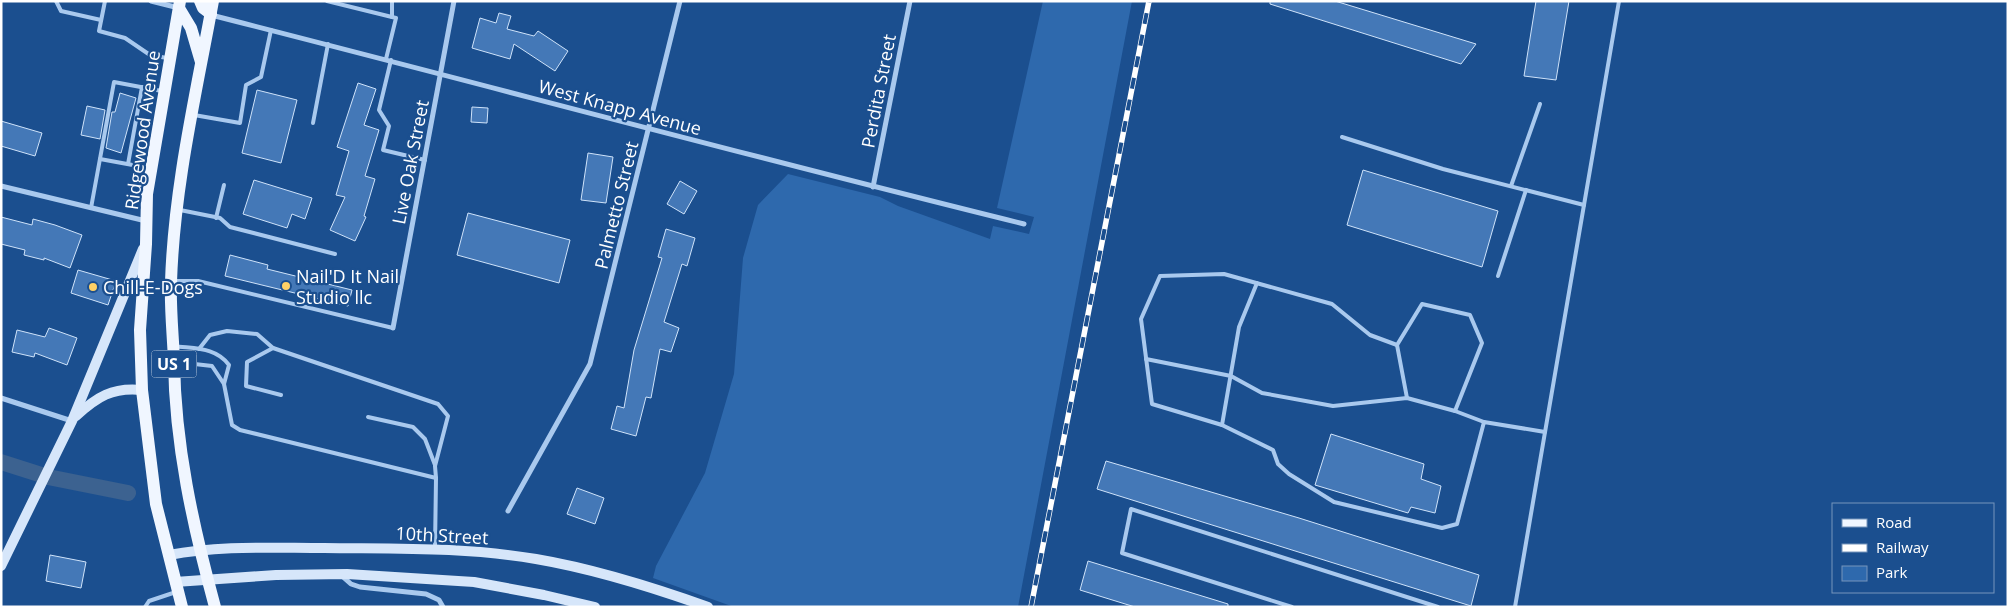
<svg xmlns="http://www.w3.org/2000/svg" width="2009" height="608" viewBox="0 0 2009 608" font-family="'Open Sans',sans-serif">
  <rect width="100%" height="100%" fill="#1b4f8f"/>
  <polygon fill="#2e69ad" points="1043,1 1132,1 1018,607 734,607 653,578 656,566 705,473 734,374 743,258 758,205 788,174 880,197 898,206 990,239 993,226 1029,234 1034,217 997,208"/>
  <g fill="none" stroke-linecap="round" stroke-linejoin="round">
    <polyline stroke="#3c6290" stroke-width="16" points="1,462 48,477 128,493"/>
  </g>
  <g fill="#4478b7" stroke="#cfe3fa">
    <polygon points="1270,1 1335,1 1476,44 1461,64 1270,4"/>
    <polygon points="1536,1 1569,1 1556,80 1524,76"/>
    <polygon points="499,13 511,16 507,29 534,36 538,31 568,51 555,71 514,44 510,59 472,48 480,18 496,23"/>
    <polygon points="358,83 376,89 364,125 379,130 365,176 375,179 364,216 366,217 355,241 330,230 345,197 336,195 349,151 337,147"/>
    <polygon points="257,90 297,100 281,163 242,153"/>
    <polygon points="120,93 136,98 121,153 106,148 112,112 115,112"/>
    <polygon points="87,106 105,110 100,139 81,135"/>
    <polygon points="472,107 488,108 487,123 471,122"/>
    <polygon points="1,121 42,133 35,156 1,146"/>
    <polygon points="588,153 613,157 606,203 581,200"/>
    <polygon points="1363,170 1498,211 1482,267 1347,225"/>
    <polygon points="254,180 312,198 305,219 292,214 287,228 243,214"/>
    <polygon points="680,181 697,191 684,214 667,204"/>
    <polygon points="468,213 570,240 559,283 457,255"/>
    <polygon points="1,217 32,225 33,219 55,225 82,235 70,268 44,258 44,260 24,255 25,250 1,244"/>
    <polygon points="666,229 695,238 687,266 682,264 664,322 679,328 671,352 660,349 651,398 646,397 636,436 611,429 617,406 624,408 634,350 662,258 658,257"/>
    <polygon points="230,255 268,265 267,269 352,290 348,306 225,276"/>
    <polygon points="78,270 116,281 108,305 71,293"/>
    <polygon points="49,328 77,338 67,365 35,353 34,357 12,352 17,330 45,337"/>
    <polygon points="1331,434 1424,464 1421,479 1441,486 1435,513 1411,507 1408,513 1315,485"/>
    <polygon points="1106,461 1299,518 1479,575 1471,606 1097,489"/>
    <polygon points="577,488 604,498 595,524 567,514"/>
    <polygon points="50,555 86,562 81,588 46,581"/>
    <polygon points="1088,561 1228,604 1228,607 1135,607 1080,590"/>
  </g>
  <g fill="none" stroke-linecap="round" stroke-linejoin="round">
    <g stroke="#a9c9ee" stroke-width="4">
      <polyline points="56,1 61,11 101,20"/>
      <polyline points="105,1 99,31 125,38 150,55 167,58"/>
      <polyline points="327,1 396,18 386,59"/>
      <polyline points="392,17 392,1"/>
      <polyline points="391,60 379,110 389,126 383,150 425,160"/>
      <polyline points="194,115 240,123 246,85 261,77 271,30"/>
      <polyline points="313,123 328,44"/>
      <polyline points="1342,137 1443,169 1584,205"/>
      <polyline points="100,159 149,168"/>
      <polyline points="128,164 142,87"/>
      <polyline points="1511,186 1540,104"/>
      <polyline points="91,208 114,82 162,91"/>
      <polyline points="180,210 220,218 230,227 335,254"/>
      <polyline points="216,218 224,185"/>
      <polyline points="1498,276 1526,190"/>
      <polyline points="173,281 198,281 393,328"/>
      <polyline points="1397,345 1407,398"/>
      <path d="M 174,346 C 195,349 216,347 229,365 L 224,384"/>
      <polyline points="273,348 247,362 246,386 281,395"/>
      <polyline points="199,349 210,335 227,331 257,334 273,348 438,404 448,416 435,466 436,478"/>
      <polyline points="1146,359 1231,376 1262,393 1333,406 1407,398 1455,411 1484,422"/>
      <polyline points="177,362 212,366 224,384 232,425 240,430 436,478 435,549"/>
      <polyline points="1455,411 1482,343 1470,315 1422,304 1397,345 1370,335 1332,304 1224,274 1160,276 1141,319 1152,404 1222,425 1273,450 1278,464 1289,474 1334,502 1442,528 1457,524 1484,422 1545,432"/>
      <polyline points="368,417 413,427 425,439 435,465"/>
      <polyline points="1222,425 1239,327 1257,283"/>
      <polyline points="145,607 149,601 176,592"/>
      <polyline points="1292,607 1122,553 1131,509 1438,607"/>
      <polyline points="1515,607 1619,1"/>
    </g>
    <g stroke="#a9c9ee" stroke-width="5">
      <polyline points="151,1 179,8"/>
      <path d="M 211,15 C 482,84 752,157 1024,224"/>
      <polyline points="1,186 146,221"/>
      <polyline points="873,187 910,1"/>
      <polyline points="393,328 454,1"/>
      <polyline points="1,398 72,421"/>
      <polyline points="508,511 590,364 680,1"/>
      <polyline points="342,576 351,584 360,587 426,594 439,600 443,607"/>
    </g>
    <g stroke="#d6e6fa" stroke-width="10">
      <path d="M 76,416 C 97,397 112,387 142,390"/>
      <path d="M 169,555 C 219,545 272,548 324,548 C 395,549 466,547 536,559 C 595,569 652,587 708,607"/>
      <polyline points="1,566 72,421 143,249"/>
      <polyline points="175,582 276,575 347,574 474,582 544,595 595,607"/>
    </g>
    <g stroke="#f0f6ff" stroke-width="12">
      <polyline points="180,1 147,194 146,244 140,330 142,390 156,504 182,607"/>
      <polyline points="200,1 203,8 211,14"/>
      <path d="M 213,1 C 196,94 174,187 171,282 C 170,308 173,335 174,361 C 175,445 193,526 215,607"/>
      <polyline points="179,8 191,28 201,62"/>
    </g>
    <g stroke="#fff" stroke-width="5.5">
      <polyline id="rail" points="1031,607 1149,1"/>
    </g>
    <use href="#rail" stroke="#1b4f8f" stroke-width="4" stroke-dasharray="11" stroke-linecap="butt"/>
  </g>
  <g fill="#ffd166" stroke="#1b4f8f" stroke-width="2">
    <circle cx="286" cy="286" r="5"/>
    <circle cx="93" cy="287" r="5"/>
  </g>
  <g text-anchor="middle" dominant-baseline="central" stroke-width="4.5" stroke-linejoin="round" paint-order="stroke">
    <rect fill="#1b4f8f" stroke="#bbcadd" stroke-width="1" x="151.5" y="350.5" width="45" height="27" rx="4"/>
    <g font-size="16" font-weight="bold" fill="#fff">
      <text x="174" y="364">US 1</text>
    </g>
    <g font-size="18" fill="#fff" stroke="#1b4f8f">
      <text transform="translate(878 91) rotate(-79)">Perdita Street</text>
      <text transform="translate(620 107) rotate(15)">West Knapp Avenue</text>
      <text transform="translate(142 130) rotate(-82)">Ridgewood Avenue</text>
      <text transform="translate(410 162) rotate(-79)">Live Oak Street</text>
      <text transform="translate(616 205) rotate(-76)">Palmetto Street</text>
      <text transform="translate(442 535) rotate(3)">10th Street</text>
    </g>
    <g font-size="18" fill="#fff" stroke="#1b4f8f" text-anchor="start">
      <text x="296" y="276">Nail'D It Nail<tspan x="296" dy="21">Studio llc</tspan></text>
      <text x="103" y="287">Chill-E-Dogs</text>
    </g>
  </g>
  <rect width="2009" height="608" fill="none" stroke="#ffffff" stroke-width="5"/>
  <rect x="1832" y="503" width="162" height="90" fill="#1b4f8f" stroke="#7695bc"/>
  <rect x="1842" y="519" width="25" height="8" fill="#f0f6ff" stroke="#7695bc"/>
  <text x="1876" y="528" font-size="15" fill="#ffffff">Road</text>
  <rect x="1842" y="544" width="25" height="8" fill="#ffffff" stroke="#7695bc"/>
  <text x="1876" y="553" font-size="15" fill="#ffffff">Railway</text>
  <rect x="1842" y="566" width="25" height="15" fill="#2e69ad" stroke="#7695bc"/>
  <text x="1876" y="578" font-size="15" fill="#ffffff">Park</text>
</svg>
